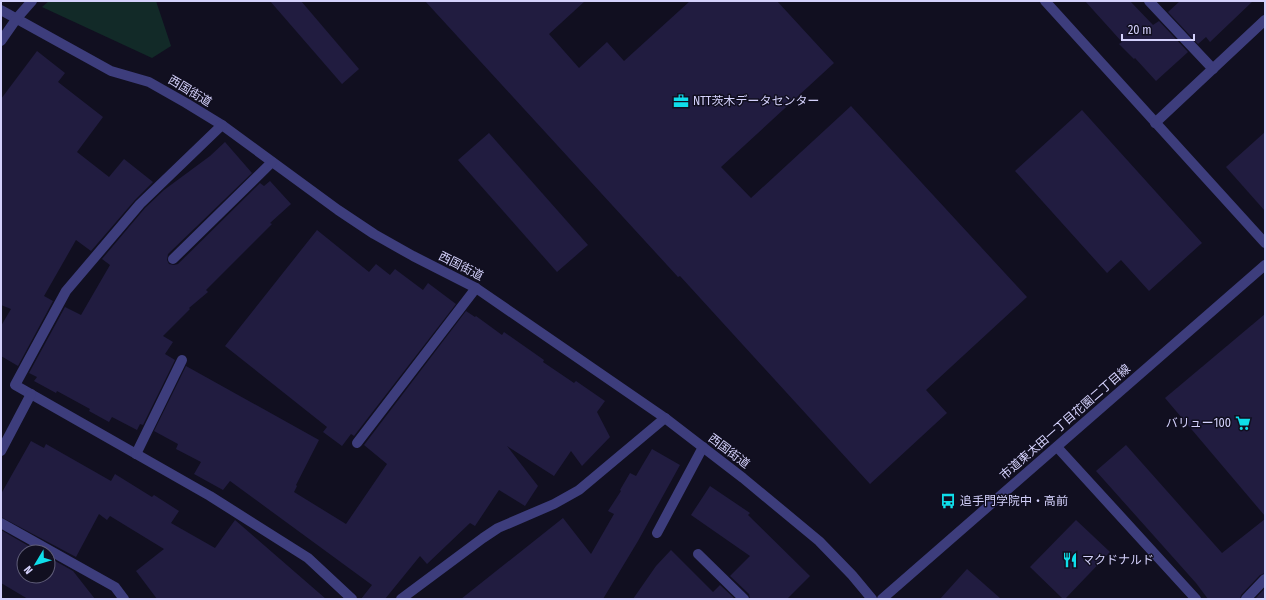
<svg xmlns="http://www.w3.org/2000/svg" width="1266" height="600" viewBox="0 0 1266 600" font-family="'Fira Sans Condensed','Noto Sans JP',sans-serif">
  <rect width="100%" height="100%" fill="#110f20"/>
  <polygon fill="#122a28" points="49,1 156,1 171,46 152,58 42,7"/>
  <g fill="#211c40">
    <polygon points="270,1 301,1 359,69 342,84"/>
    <polygon points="425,1 585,1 549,34 579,68 607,42 624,61 690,1 777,1 834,63 721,167 751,198 851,106 1027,297 926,390 947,413 870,484 680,276 678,277"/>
    <polygon points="1085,1 1130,1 1153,25 1159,21 1188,52 1156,81 1135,58 1134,59 1119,44 1122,42"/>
    <polygon points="1180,1 1253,1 1210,42 1206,37 1198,44 1168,12"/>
    <polygon points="37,51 65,73 58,82 103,117 77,152 109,177 124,159 153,182 135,200 91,251 76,240 44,296 53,301 18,366 1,356 1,326 11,309 1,305 1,99"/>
    <polygon points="1082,110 1202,243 1149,291 1121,260 1107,273 1015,171"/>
    <polygon points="1265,132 1265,211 1226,167"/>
    <polygon points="489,133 588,245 557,272 458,160"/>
    <polygon points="225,142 252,173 168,254 167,260 169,264 174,265 178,264 260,183 264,186 270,181 291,204 270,223 272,224 206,290 208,292 189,308 190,309 163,336 173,342 165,354 175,360 143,425 140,424 137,430 112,417 109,422 89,411 90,409 57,391 56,393 34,381 37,377 29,373 65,307 81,315 110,265 102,259 145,208 164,190 210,156"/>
    <polygon points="317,230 369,272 376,264 390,275 395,269 423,290 428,283 456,304 354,436 351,434 342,446 323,432 327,427 225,346"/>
    <polygon points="466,311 475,317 476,316 502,335 504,332 544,360 543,362 574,383 576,381 605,401 597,412 610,437 582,466 571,451 554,476 507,446 538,486 525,506 499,490 475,526 470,523 427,564 420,556 385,599 361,599 372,585 230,481 223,490 194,474 201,462 176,449 178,444 154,431 186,366 319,440 296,485 297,486 294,492 346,524 387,464 364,445"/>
    <polygon points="1265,314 1265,516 1165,398"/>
    <polygon points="31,441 44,448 46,444 111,481 115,474 152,497 154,495 179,511 171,523 215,548 235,520 326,599 157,599 136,571 164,549 110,516 107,520 99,514 76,557 1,517 1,494"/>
    <polygon points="1126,445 1222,553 1265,519 1265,573 1260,575 1241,595 1240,599 1208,599 1196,583 1096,471"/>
    <polygon points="652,449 680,465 638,541 603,599 461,599 563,518 591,554 614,514 608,511 621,491 620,490 630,473 636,476"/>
    <polygon points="710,486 750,513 748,515 810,576 787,599 750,599 749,594 730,576 750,556 691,515"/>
    <polygon points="1076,520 1110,552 1065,599 1063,599 1030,567"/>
    <polygon points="1,530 39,552 24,552 24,576 48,576 48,557 73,571 95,599 28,599 1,583"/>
    <polygon points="671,550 713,592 720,585 735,599 633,599 656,566"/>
    <polygon points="967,569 1001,599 940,599"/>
    <polygon points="1265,588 1265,599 1255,599"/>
  </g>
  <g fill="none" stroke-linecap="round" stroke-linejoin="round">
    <g stroke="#3d3d7c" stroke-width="10">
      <polyline points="1045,1 1265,243"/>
      <polyline points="1149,1 1213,69"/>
      <polyline points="1,10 111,71 149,82 186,103 222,125 338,210 374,234 413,256 476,288 665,418 743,478 819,541 852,575 872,599"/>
      <polyline points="1,41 17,18 32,1"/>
      <polyline points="1155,123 1265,20"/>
      <polyline points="222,125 140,204 66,291 15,385 210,496 308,558 352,599"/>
      <polyline points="173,259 272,162"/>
      <polyline points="357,443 476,288"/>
      <polyline points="1057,447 1196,599"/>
      <polyline points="1,451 31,394"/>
      <polyline points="136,454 182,360"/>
      <polyline points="1,523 115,587 124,599"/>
      <polyline points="657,533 703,447"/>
      <polyline points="698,554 744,599"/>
      <polyline points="401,599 483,538 498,528 554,504 579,490 665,418"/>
      <polyline points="882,599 1265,265"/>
      <polyline points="1246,599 1265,579"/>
    </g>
  </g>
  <defs>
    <g id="office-bare" transform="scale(1.2)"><path d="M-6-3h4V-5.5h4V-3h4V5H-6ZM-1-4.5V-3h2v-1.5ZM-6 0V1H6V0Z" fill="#0fdeea" stroke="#110f20" stroke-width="2.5" paint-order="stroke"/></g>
    <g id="supermarket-bare" transform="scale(1.2)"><path d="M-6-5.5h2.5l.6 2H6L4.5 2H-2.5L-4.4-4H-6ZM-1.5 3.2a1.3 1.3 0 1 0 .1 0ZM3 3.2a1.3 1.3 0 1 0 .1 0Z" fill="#0fdeea" stroke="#110f20" stroke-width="2.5" paint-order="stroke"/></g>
    <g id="bus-bare" transform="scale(1.2)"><path d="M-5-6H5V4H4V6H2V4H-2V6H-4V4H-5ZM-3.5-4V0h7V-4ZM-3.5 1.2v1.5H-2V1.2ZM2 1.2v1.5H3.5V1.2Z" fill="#0fdeea" stroke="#110f20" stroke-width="2.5" paint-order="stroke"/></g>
    <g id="restaurant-bare" transform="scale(1.2)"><path d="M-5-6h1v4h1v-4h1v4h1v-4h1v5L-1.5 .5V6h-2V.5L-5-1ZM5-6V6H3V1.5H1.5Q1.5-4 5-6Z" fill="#0fdeea" stroke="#110f20" stroke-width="2.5" paint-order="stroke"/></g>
  </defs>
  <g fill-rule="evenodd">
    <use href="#office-bare" x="681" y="101"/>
    <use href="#supermarket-bare" x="1243" y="423"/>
    <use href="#bus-bare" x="948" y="501"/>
    <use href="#restaurant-bare" x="1070" y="560"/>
  </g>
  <g text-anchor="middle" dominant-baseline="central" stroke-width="3" stroke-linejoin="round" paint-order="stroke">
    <g font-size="12" fill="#d4d1fc" stroke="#110f20">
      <text transform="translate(190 91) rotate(31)">西国街道</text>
      <text transform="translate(461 266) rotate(27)">西国街道</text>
      <text transform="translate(1065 422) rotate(-41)">市道東太田一丁目花園二丁目線</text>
      <text transform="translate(729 451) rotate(37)">西国街道</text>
    </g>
    <g font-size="12" fill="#d4d1fc" stroke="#110f20" text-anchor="start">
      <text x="693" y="101">NTT茨木データセンター</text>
      <text x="1231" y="423" text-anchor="end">バリュー100</text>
      <text x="960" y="501">追手門学院中・高前</text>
      <text x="1082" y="560">マクドナルド</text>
    </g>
  </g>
  <rect width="1266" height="600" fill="none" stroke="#d4d1fc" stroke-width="4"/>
  <g transform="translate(36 564) rotate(232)"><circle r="19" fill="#110f20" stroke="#5f5d78"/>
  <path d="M0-3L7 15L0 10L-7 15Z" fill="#0fdeea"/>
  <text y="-6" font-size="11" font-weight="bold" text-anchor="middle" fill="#d4d1fc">N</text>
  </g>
  <path d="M1122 34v6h72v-6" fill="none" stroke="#d4d1fc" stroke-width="2"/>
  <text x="1128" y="34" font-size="12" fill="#d4d1fc" stroke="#110f20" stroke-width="3" paint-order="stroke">20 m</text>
</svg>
